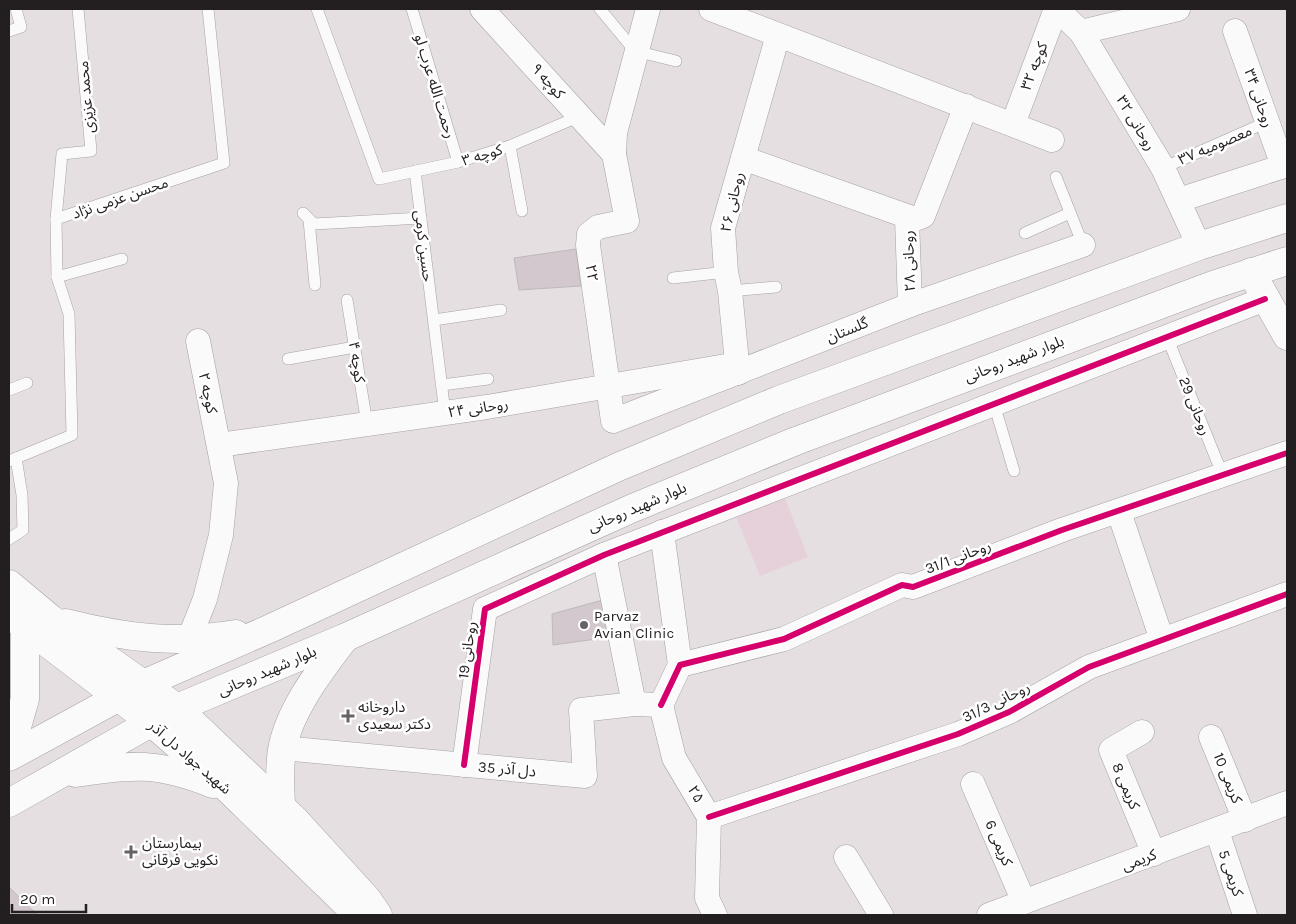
<svg xmlns="http://www.w3.org/2000/svg" width="1296" height="924" viewBox="0 0 1296 924" font-family="Karla,'Noto Sans Arabic',sans-serif">
  <rect width="100%" height="100%" fill="#e5dfe2"/>
  <polygon fill="#e6d0da" points="784,496 808,557 760,576 735,514"/>
  <g fill="#d2c8cd" stroke="#bdb9bb">
    <polygon points="576,249 581,286 519,290 514,258"/>
    <polygon points="610,598 618,636 553,645 552,614"/>
    <polygon points="9,887 28,906 38,915 9,915"/>
  </g>
  <g fill="none" stroke-linecap="round" stroke-linejoin="round">
    <g stroke="#a5a1a3" stroke-width="12">
      <g id="service">
        <polyline points="317,9 379,179 458,162 510,146 580,116"/>
        <polyline points="412,9 458,162"/>
        <polyline points="600,9 635,51 676,61"/>
        <polyline points="9,31 21,27 16,9"/>
        <polyline points="510,146 522,211"/>
        <polyline points="1163,168 1267,122"/>
        <polyline points="415,171 445,413"/>
        <polyline points="1056,177 1083,245"/>
        <polyline points="303,213 314,224 421,218"/>
        <polyline points="56,219 62,154 91,151 78,9"/>
        <polyline points="309,220 315,285"/>
        <polyline points="1025,233 1070,213"/>
        <polyline points="57,277 122,259"/>
        <polyline points="673,278 726,272"/>
        <polyline points="730,291 776,287"/>
        <polyline points="347,300 367,424"/>
        <polyline points="434,320 501,310"/>
        <polyline points="1167,337 1223,476"/>
        <polyline points="288,359 355,347"/>
        <polyline points="442,385 488,379"/>
        <polyline points="9,390 27,383"/>
        <polyline points="994,404 1014,471"/>
        <polyline points="9,461 72,435 69,314 57,277 56,219 224,163 208,9"/>
        <polyline points="9,539 23,530 22,495 16,458"/>
      </g>
    </g>
    <g stroke="#a5a1a3" stroke-width="25">
      <g id="minor">
        <polyline points="482,9 614,154"/>
        <polyline points="648,9 615,133 614,154 627,221 598,227 589,234 588,245 613,421 910,305 1083,245"/>
        <polyline points="711,9 1052,140"/>
        <polyline points="1057,9 1081,32 1163,168 1199,246"/>
        <polyline points="1235,31 1283,166"/>
        <polyline points="1081,32 1178,9"/>
        <polyline points="1013,124 1056,9"/>
        <polyline points="743,158 915,219 923,216 966,106"/>
        <polyline points="1179,200 1287,165"/>
        <polyline points="907,218 910,305"/>
        <polyline points="738,373 730,291 726,272 723,228 778,35"/>
        <polyline points="219,445 487,407 726,366"/>
        <polyline points="1119,512 1162,640"/>
        <polyline points="662,532 680,665"/>
        <polyline points="604,555 634,704"/>
        <polyline points="189,639 205,599 221,535 226,483 198,341"/>
        <polyline points="661,705 680,665 784,639 902,585 913,587 1062,530 1287,453"/>
        <polyline points="661,705 674,758 709,817 707,898 715,915"/>
        <polyline points="1142,732 1111,750 1154,854"/>
        <polyline points="1211,737 1245,820"/>
        <polyline points="282,748 585,776 581,710 634,704 661,705"/>
        <polyline points="464,765 485,609 604,555 1265,299"/>
        <polyline points="973,784 1024,902"/>
        <polyline points="709,817 958,734 1009,712 1089,667 1287,594"/>
        <polyline points="1217,831 1245,915"/>
        <polyline points="846,857 881,915"/>
        <polyline points="989,915 1287,803"/>
      </g>
    </g>
    <g stroke="#a5a1a3" stroke-width="29">
      <polyline id="secondary" points="1251,272 1287,336"/>
    </g>
    <g stroke="#a5a1a3" stroke-width="29">
      <g id="primary">
        <polyline points="9,584 51,619 177,708 295,820 367,899 378,915"/>
        <polyline points="9,614 151,722 228,789 358,915"/>
        <path d="M 66,623 C 125,638 175,644 236,634"/>
        <polyline points="9,754 25,699 25,626"/>
        <polyline points="9,757 141,685 269,629 618,467 779,400 1199,246 1287,218"/>
        <path d="M 75,773 C 132,764 158,762 213,784"/>
        <polyline points="9,803 177,708 344,638 633,508 796,441 1213,285 1287,261"/>
        <path d="M 281,805 C 280,787 279,768 282,750 C 289,710 320,671 344,639"/>
      </g>
    </g>
    <use href="#service" stroke="#fbfafb" stroke-width="11"/>
    <use href="#minor" stroke="#fbfafb" stroke-width="24"/>
    <use href="#secondary" stroke="#fbfafb" stroke-width="28"/>
    <use href="#primary" stroke="#fbfafb" stroke-width="28"/>
    <g stroke="#fff" stroke-width="9">
      <g id="cycleway">
        <polyline points="661,705 680,665 784,639 902,585 913,587 1062,530 1287,453"/>
        <polyline points="464,765 485,609 604,555 1265,299"/>
        <polyline points="709,817 958,734 1009,712 1089,667 1287,594"/>
      </g>
    </g>
    <use href="#cycleway" stroke="#d6006c" stroke-width="6"/>
  </g>
  <g fill="#676265" stroke="#fff" stroke-width="2">
    <circle cx="584" cy="625" r="5"/>
    <path d="M345.5 708.5h5v5h5v5h-5v5h-5v-5h-5v-5h5z"/>
    <path d="M128.5 844.5h5v5h5v5h-5v5h-5v-5h-5v-5h5z"/>
  </g>
  <g text-anchor="middle" dominant-baseline="central" stroke-width="5" stroke-linejoin="round" paint-order="stroke">
    <g font-size="15" fill="#231f21" stroke="#fff">
      <text transform="translate(1034 66) rotate(-69)">کوچه ۳۲</text>
      <text transform="translate(548 81) rotate(48)">کوچه ۹</text>
      <text transform="translate(435 86) rotate(73)">رحمت الله عرب لو</text>
      <text transform="translate(86 97) rotate(-95)">محمد عزیزی</text>
      <text transform="translate(1259 98) rotate(71)">روحانی ۳۴</text>
      <text transform="translate(1136 123) rotate(59)">روحانی ۳۲</text>
      <text transform="translate(1215 145) rotate(-23)">معصومیه ۳۷</text>
      <text transform="translate(482 155) rotate(-17)">کوچه ۳</text>
      <text transform="translate(120 198) rotate(-19)">محسن عزمی نژاد</text>
      <text transform="translate(732 202) rotate(-77)">روحانی ۲۶</text>
      <text transform="translate(424 246) rotate(83)">حسین کرمی</text>
      <text transform="translate(909 261) rotate(-92)">روحانی ۲۸</text>
      <text transform="translate(592 273) rotate(82)">۲۲</text>
      <text transform="translate(847 330) rotate(-22)">گلستان</text>
      <text transform="translate(1014 359) rotate(-21)">بلوار شهید روحانی</text>
      <text transform="translate(357 362) rotate(81)">کوچه ۴</text>
      <text transform="translate(208 393) rotate(78)">کوچه ۲</text>
      <text transform="translate(1195 406) rotate(68)">روحانی 29</text>
      <text transform="translate(478 408) rotate(-8)">روحانی ۲۴</text>
      <text transform="translate(637 507) rotate(-23)">بلوار شهید روحانی</text>
      <text transform="translate(958 557) rotate(-21)">روحانی 31/1</text>
      <text transform="translate(467 650) rotate(-82)">روحانی 19</text>
      <text transform="translate(267 671) rotate(-23)">بلوار شهید روحانی</text>
      <text transform="translate(996 702) rotate(-26)">روحانی 31/3</text>
      <text transform="translate(190 757) rotate(41)">شهید جواد دل آذر</text>
      <text transform="translate(507 769) rotate(5)">دل آذر 35</text>
      <text transform="translate(1228 778) rotate(68)">کریمی 10</text>
      <text transform="translate(1126 786) rotate(67)">کریمی 8</text>
      <text transform="translate(696 794) rotate(60)">۲۵</text>
      <text transform="translate(999 843) rotate(67)">کریمی 6</text>
      <text transform="translate(1139 860) rotate(-21)">کریمی</text>
      <text transform="translate(1231 873) rotate(71)">کریمی 5</text>
    </g>
    <g font-size="15" fill="#231f21" stroke="#fff" text-anchor="start">
      <text x="594" y="616">Parvaz<tspan x="594" dy="17">Avian Clinic</tspan></text>
      <text x="358" y="707">داروخانه<tspan x="358" dy="17">دکتر سعیدی</tspan></text>
      <text x="142" y="843">بیمارستان<tspan x="142" dy="17">نکویی فرقانی</tspan></text>
    </g>
  </g>
  <rect width="1296" height="924" fill="none" stroke="#231f21" stroke-width="20"/>
  <path d="M12 904v8h74v-8" fill="none" stroke="#231f21" stroke-width="2.5"/>
  <text x="20" y="904" font-size="15" fill="#231f21" stroke="#ffffff" stroke-width="4" paint-order="stroke">20 m</text>
</svg>
